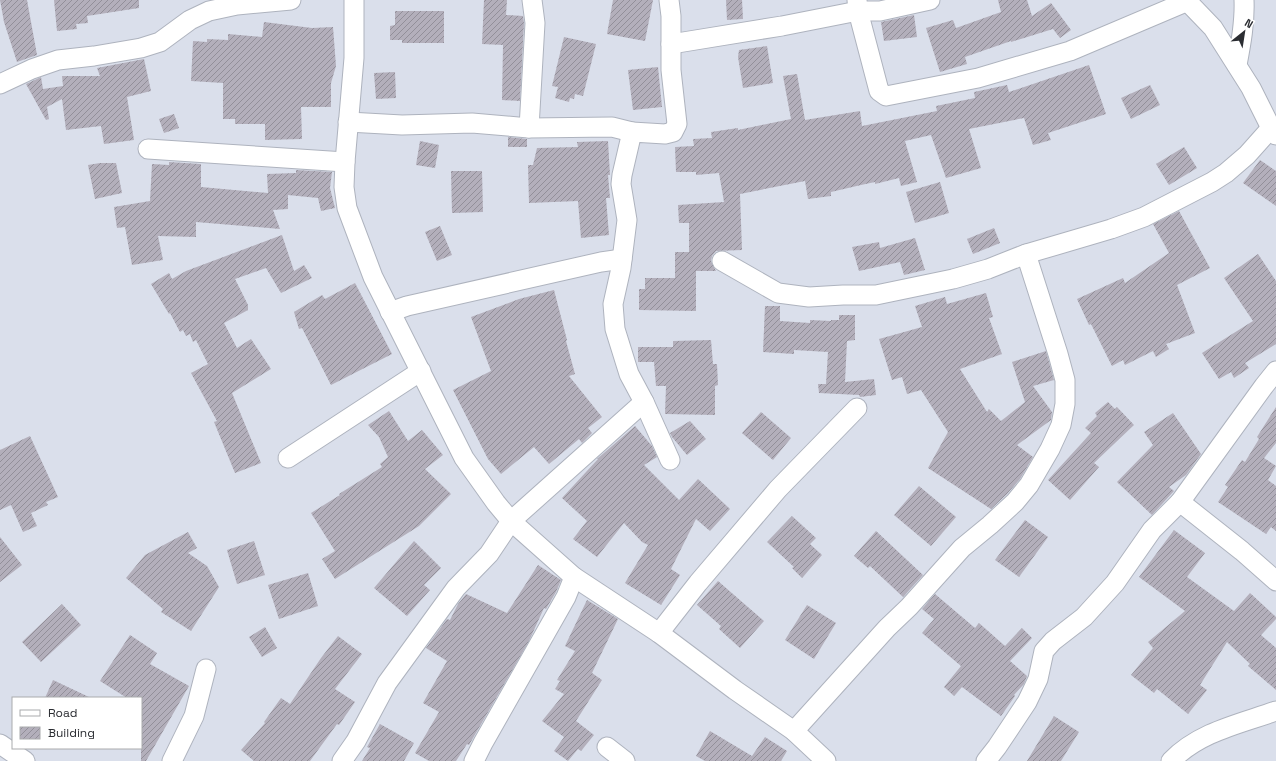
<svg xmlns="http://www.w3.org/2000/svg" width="1276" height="761" viewBox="0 0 1276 761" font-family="'Space Grotesk',sans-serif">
  <defs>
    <pattern id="building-hatch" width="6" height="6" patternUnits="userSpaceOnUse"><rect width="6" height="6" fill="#b3afbb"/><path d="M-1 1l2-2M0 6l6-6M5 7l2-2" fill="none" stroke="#928f99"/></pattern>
  </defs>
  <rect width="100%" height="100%" fill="#dadfeb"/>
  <g fill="url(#building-hatch)">
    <polygon points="0,0 27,0 37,55 17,62 4,22"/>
    <polygon points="54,0 139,0 139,8 87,16 88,23 76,24 77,29 57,31"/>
    <polygon points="484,0 507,0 506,15 523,16 524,23 520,101 502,100 503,45 482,44"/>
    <polygon points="613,0 653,0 645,41 607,34"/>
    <polygon points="726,0 742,0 743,19 727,20"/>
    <polygon points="998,0 1027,0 1032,16 1051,3 1071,30 1060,38 1053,29 1011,42 1011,41 965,57 967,64 940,72 926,28 953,20 956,28 1001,12"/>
    <polygon points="395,11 444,11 444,43 402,43 402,40 390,40 390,26 395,25"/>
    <polygon points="914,15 917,37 884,41 881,22"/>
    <polygon points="264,22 312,28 333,27 336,66 331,83 331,107 301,107 302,139 265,140 265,124 235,124 235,119 223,119 223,83 191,81 193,41 207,42 207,39 228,40 228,34 262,37"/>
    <polygon points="564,37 596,44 583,96 575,94 574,99 570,98 569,102 555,98 558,87 552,86"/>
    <polygon points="767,46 773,83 743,88 738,57 739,50"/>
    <polygon points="144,59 151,91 127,97 134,140 104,144 101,126 66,130 62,99 47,107 49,119 46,120 26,84 41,77 43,89 63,86 62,76 100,76 97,68"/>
    <polygon points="1089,65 1106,114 1048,133 1051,140 1033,145 1024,118 969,129 981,168 946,178 931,135 905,141 917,182 901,186 899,178 875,184 875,182 861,185 831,192 831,196 808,199 805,181 740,194 742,250 716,251 712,256 711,261 716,271 696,271 696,311 639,310 639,289 645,289 645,278 675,278 675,252 689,252 689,223 679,223 678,205 724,202 719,173 696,175 696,172 676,172 675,147 694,146 693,139 712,138 711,132 738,128 738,130 791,119 783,76 797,74 805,120 860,111 862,126 937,111 936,106 975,98 974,92 1007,85 1009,92"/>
    <polygon points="658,67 662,107 633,110 628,70"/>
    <polygon points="395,72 396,98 376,99 374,73"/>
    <polygon points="1150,85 1160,105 1131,119 1121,98"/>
    <polygon points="174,114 179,128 164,133 159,119"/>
    <polygon points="508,137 527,139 527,147 508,147"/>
    <polygon points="420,141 439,145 435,168 416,165"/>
    <polygon points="608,141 610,175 608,175 610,198 606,198 609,235 581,238 578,201 529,203 528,165 533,165 537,148 578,147 577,142"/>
    <polygon points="1184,147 1197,168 1169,185 1156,164"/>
    <polygon points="1260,160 1276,171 1276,206 1243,183"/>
    <polygon points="169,162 201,164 201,187 268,193 267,174 296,173 296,170 332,172 330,188 335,208 321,211 318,198 288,195 288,209 273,210 280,229 196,222 196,237 158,236 163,260 132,265 125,227 117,228 114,207 150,201 152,164 169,165"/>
    <polygon points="100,163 116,163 122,193 95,199 88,165"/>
    <polygon points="451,171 482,171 483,212 452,213"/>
    <polygon points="940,182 949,213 915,223 906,192"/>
    <polygon points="1179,211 1210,268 1177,285 1195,333 1166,344 1169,349 1156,357 1153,351 1125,365 1123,360 1112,366 1091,324 1089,325 1077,299 1123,278 1125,283 1169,253 1153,224"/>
    <polygon points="440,226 452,255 437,261 425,232"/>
    <polygon points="994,228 1000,243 973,254 967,239"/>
    <polygon points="282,235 294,271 304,265 312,278 281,293 266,268 235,279 248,305 248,310 224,323 237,348 251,339 271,369 232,393 261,463 235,473 214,422 217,421 191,373 208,364 196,340 193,342 190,334 186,336 183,330 180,332 170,313 169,314 151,284 169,273 172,279 186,271"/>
    <polygon points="915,238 925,270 904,275 900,262 859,271 852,247 879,242 880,248"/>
    <polygon points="1258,254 1276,281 1276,344 1245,363 1249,368 1234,378 1231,372 1219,379 1202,353 1253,321 1224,278"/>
    <polygon points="355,283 392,354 331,385 302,328 299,329 294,312 322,295 325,299"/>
    <polygon points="554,290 567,340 566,341 575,374 569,376 602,417 588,428 592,433 582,443 579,439 549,464 534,447 501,474 488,459 453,390 491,371 471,317 519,299"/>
    <polygon points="986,293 993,317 989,318 1002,354 960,369 987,412 989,409 1001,421 1025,402 1012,362 1046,351 1054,380 1033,386 1052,412 1051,420 1017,445 1033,457 1020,479 1007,494 991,509 928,468 948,432 921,390 907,394 902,377 892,380 879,339 922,327 915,306 945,297 947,304"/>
    <polygon points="765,306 780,306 780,321 810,323 810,320 831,321 831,320 839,320 839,315 855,315 855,340 847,341 845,382 874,379 876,395 860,397 859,395 819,393 818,384 826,384 828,352 794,350 794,354 763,352"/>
    <polygon points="711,340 713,364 717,364 718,385 715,386 715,415 665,414 666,386 656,386 654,362 638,362 638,347 673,347 673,341"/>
    <polygon points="1108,402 1115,409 1117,407 1134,425 1094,463 1099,467 1070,500 1048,480 1091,433 1085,428 1097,416 1095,413"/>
    <polygon points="1276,407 1276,443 1264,458 1276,466 1268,480 1276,486 1276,531 1271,527 1266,534 1218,502 1228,487 1225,485 1242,460 1245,462 1259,439 1257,437"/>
    <polygon points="389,411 408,441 422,430 443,455 425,469 451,494 419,526 335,579 322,559 335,551 311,513 340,495 339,494 382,467 380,464 388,457 379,437 368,425"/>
    <polygon points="761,412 791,438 773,460 742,433"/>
    <polygon points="1173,413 1201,454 1186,475 1169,487 1174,491 1152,515 1117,482 1153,445 1144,432"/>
    <polygon points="690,421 706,439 687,455 672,437 670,433"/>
    <polygon points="635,426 652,446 657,457 644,465 679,500 698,479 730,509 710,531 696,519 671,569 680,575 661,605 625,583 648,545 642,542 624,523 597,557 573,539 587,521 562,498 598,459 597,459"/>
    <polygon points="30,436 58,497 46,502 48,505 31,513 37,526 23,532 11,505 0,510 0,450"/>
    <polygon points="919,486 956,517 931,546 894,515"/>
    <polygon points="792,516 816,538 810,544 822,555 802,578 792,568 794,567 767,542"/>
    <polygon points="1025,520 1048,537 1019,577 995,560"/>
    <polygon points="1174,530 1205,553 1187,577 1234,611 1250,593 1276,617 1276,619 1261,635 1276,648 1276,690 1248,666 1250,664 1227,642 1200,685 1207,690 1188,714 1157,689 1154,693 1131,675 1153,648 1148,642 1185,611 1139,577"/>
    <polygon points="876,531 923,575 903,597 870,566 868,568 854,556"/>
    <polygon points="188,532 197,548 188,553 207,566 219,587 191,631 161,612 163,609 126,578 145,555"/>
    <polygon points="0,537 22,565 0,582"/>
    <polygon points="254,541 265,575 237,584 227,550"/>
    <polygon points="414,541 441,568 424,585 430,590 407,616 374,588"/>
    <polygon points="538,565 561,580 556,592 546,609 544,608 529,641 469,745 467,744 456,761 429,761 415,753 439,712 423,703 447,661 426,648 447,619 450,620 458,604 466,594 507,613"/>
    <polygon points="308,573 318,606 279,619 268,585"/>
    <polygon points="718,581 764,621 740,648 719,629 721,626 697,605"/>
    <polygon points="935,594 975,628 979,623 1005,646 1022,628 1032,638 1010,661 1027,676 1024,684 1014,695 1015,696 1001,716 962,687 954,696 944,687 961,666 922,633 934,619 922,609"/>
    <polygon points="587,600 618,619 592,673 602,680 576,721 594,735 581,751 578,749 568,761 554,751 564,737 542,721 564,694 555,689 560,681 557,680 575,651 565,646"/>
    <polygon points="62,604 81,625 41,662 22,642"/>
    <polygon points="807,605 836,623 814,659 785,640"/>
    <polygon points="265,627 277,648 262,657 249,637"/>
    <polygon points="130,635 157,653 150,664 189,686 146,761 141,761 141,698 127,698 100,681"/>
    <polygon points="338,636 362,654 335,689 355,702 339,725 337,724 310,761 254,761 241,750 265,723 264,722 281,698 290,704 321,658"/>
    <polygon points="53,680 91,698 45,698"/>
    <polygon points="1054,716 1079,732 1061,761 1027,761"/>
    <polygon points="380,724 414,743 404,761 362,761 370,748 367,747"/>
    <polygon points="710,731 752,756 765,737 787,751 781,761 705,761 696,756"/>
  </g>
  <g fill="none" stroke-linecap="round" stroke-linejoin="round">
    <g stroke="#aeb3be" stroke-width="21">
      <g id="minor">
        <polyline points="354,0 354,58 345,162 344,187 347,208 373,277 464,458 496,503 511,521 574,577 659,633 735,690 794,731 826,761"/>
        <polyline points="669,0 671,16 671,70 677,124 673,132 665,134 632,132 622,175 621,184 627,220 621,268 613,304 615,329 629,374 644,402 670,460"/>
        <polyline points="857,0 858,11 878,87 879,91 886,96 978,78 1070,51 1188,1"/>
        <polyline points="1186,0 1213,28 1251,88 1271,128 1276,135"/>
        <polyline points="671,44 782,26 858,11 880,11 930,0"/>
        <path d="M 1237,65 C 1241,44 1245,22 1244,0"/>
        <polyline points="0,84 32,69 58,60 94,56 141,48 160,42 190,20 209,11 237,5 291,0"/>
        <polyline points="348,122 402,125 472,123 529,128 612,127 632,132"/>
        <polyline points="529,128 535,23 532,0"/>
        <polyline points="148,149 345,162"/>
        <polyline points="722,261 778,293 809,297 843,295 876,295 953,279 988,269 1026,254 1111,229 1144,217 1212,182 1226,173 1247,155 1271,128"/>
        <polyline points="390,312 407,306 601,262 622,259"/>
        <polyline points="288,458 421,371"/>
        <polyline points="1180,502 1242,551 1276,581"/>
        <polyline points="659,633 698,583 778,489 857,408"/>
        <polyline points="794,731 887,628 909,607 962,548 990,525 1015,502 1029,485 1050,449 1061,425 1065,404 1065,380 1058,354 1026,254"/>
        <polyline points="0,744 25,761"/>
        <polyline points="607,747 625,761"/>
        <polyline points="172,761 194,716 206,669"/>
        <polyline points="342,761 356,741 387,683 456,588 489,554 511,521 644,402"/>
        <polyline points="474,761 483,743 566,597 574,577"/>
        <polyline points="986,761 997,747 1027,702 1038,679 1044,651 1053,641 1084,617 1115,583 1152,530 1180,502 1264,386 1276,371"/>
        <path d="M 1171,761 C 1199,732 1239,724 1276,711"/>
      </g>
    </g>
    <use href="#minor" stroke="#fff" stroke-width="19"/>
  </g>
  <rect x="12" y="697" width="130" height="52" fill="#ffffff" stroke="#aaabad"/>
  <rect x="20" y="710" width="20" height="6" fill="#ffffff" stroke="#aaabad"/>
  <text x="48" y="717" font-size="12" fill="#2b2d32">Road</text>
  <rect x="20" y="727" width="20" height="12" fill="url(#building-hatch)" stroke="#aaabad"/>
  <text x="48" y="737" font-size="12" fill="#2b2d32">Building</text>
  <g transform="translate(1244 32) rotate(30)" stroke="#ffffff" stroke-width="3" paint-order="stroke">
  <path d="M0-3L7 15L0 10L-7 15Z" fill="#2b2d32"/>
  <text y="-6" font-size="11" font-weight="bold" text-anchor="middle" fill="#2b2d32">N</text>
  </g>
</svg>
